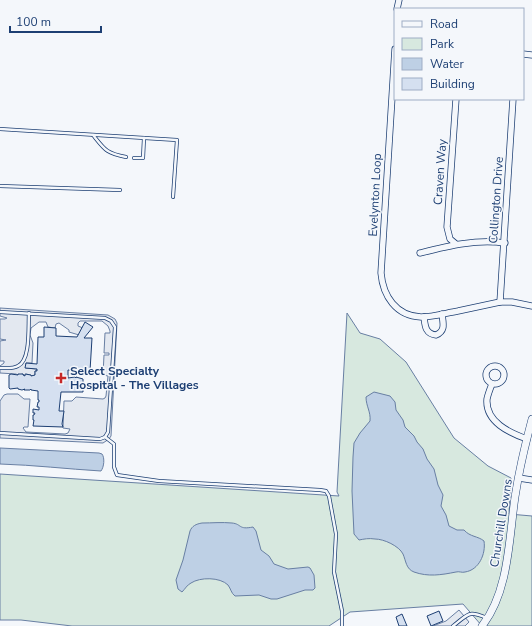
<svg xmlns="http://www.w3.org/2000/svg" width="532" height="626" viewBox="0 0 532 626" font-family="'Nunito Sans',sans-serif">
  <rect width="100%" height="100%" fill="#f4f7fb"/>
  <polygon fill="#d7e8df" stroke="#687fa3" points="347,313 360,333 380,339 406,362 454,438 488,466 511,478 509,514 532,516 532,626 482,626 463,604 350,612 329,626 72,626 21,620 0,620 0,474 339,496 337,492"/>
  <g fill="#e3e8f0" stroke="#687fa3">
    <polygon points="0,308 108,315 115,319 117,323 111,436 109,439 103,443 0,438 0,401 4,395 7,394 18,394 24,399 30,399 28,427 24,427 23,428 26,432 65,434 68,433 70,429 63,428 64,401 72,401 76,397 103,399 105,398 106,396 108,376 103,375 104,355 109,355 109,353 104,353 105,333 110,333 110,331 108,326 102,321 80,321 78,323 78,326 83,328 79,335 69,332 69,330 59,323 56,324 55,328 48,327 46,322 39,322 31,328 30,335 33,343 32,363 26,363 26,368 37,369 37,371 35,371 35,375 32,376 30,375 26,374 25,376 23,374 18,375 16,374 0,373 0,366 4,363 4,361 0,361 0,341 6,340 0,339 0,319 5,319 7,318 0,316"/>
    <polygon points="459,610 469,622 465,626 433,626 446,621"/>
  </g>
  <g fill="#bed0e5" stroke="#687fa3">
    <path d="M 374,392 L 390,396 L 395,402 L 396,410 L 403,420 L 405,427 L 414,436 L 417,442 L 423,449 L 427,459 L 434,469 L 438,485 L 443,495 L 441,506 L 446,515 L 449,526 L 457,530 L 464,530 C 470,537 478,536 484,541 C 486,554 479,570 465,572 C 462,573 459,571 456,572 C 441,575 428,577 414,572 C 406,569 406,561 403,554 C 399,546 384,539 375,539 C 369,538 364,539 359,540 L 354,534 L 352,491 L 353,457 L 354,443 L 360,433 L 370,421 C 371,412 366,406 366,397 Z"/>
    <path d="M 0,448 L 99,453 L 102,454 C 105,458 104,467 101,471 C 67,469 34,465 0,464 Z"/>
    <path d="M 202,523 C 212,523 222,522 232,523 C 242,524 238,530 253,527 L 256,531 L 261,550 L 269,556 L 274,564 L 288,569 L 308,567 L 310,568 L 314,575 L 315,588 L 313,590 L 305,590 L 277,599 L 271,599 L 259,595 L 235,596 C 231,593 231,589 228,585 C 220,577 200,577 191,583 C 187,585 185,589 182,592 L 178,589 L 176,580 L 183,560 L 190,531 C 192,526 196,524 202,523 Z"/>
  </g>
  <g fill="#d5e0f0" stroke="#1d3f73">
    <polygon points="85,322 93,327 84,338 92,338 90,371 68,370 68,378 75,377 76,378 76,377 83,379 83,392 61,392 59,411 64,411 62,424 63,427 33,426 34,420 33,420 33,415 34,415 35,413 33,413 33,409 39,410 39,407 37,407 38,402 39,402 39,400 38,400 38,391 31,390 31,389 30,390 24,390 25,389 22,390 18,389 18,388 10,389 9,388 9,375 11,374 18,375 18,374 23,374 23,375 25,376 25,374 31,375 31,376 35,375 35,371 37,371 37,369 25,368 26,363 37,364 38,337 44,337 44,327 56,328 56,336 77,337"/>
    <polygon points="439,611 443,621 431,626 427,616"/>
    <polygon points="402,614 407,626 399,626 396,617"/>
  </g>
  <g fill="none" stroke-linecap="round" stroke-linejoin="round">
    <g stroke="#1d3f73" stroke-width="4">
      <g id="service">
        <polyline points="0,129 177,140 173,197"/>
        <path d="M 93,135 C 105,150 106,153 126,157"/>
        <polyline points="134,158 143,158 144,138"/>
        <polyline points="0,186 120,190"/>
        <polyline points="0,312 105,318 111,321 115,327 108,432 105,437 100,439 0,433"/>
        <path d="M 0,368 C 6,368 13,369 18,366 C 31,360 28,326 29,313"/>
        <polyline points="105,437 114,444 114,467 117,475 159,481 320,490 326,491 329,496 336,534 334,572 342,611 342,626"/>
        <path d="M 453,626 C 469,614 467,610 487,618"/>
      </g>
    </g>
    <g stroke="#1d3f73" stroke-width="7">
      <g id="minor">
        <polyline points="397,9 399,0"/>
        <path d="M 395,49 L 381,273 C 383,296 396,316 421,317 C 433,317 446,313 458,311 C 472,308 486,305 500,302 L 512,302 L 532,306"/>
        <polyline points="523,54 532,55"/>
        <polyline points="456,244 450,239 447,227 456,99"/>
        <path d="M 420,253 C 448,246 475,239 505,243"/>
        <polyline points="500,302 513,99"/>
        <path d="M 424,317 C 425,325 425,334 436,335 C 446,331 443,323 442,314"/>
        <circle cx="495" cy="375" r="9"/>
        <path d="M 492,384 C 490,389 488,394 487,399 C 485,422 510,433 527,439"/>
        <polyline points="519,478 532,480"/>
      </g>
    </g>
    <g stroke="#1d3f73" stroke-width="8">
      <path id="tertiary" d="M 482,626 C 509,592 509,538 515,497 C 519,471 525,445 532,419"/>
    </g>
    <use href="#service" stroke="#f4f7fb" stroke-width="2.5"/>
    <use href="#minor" stroke="#f4f7fb" stroke-width="5.5"/>
    <use href="#tertiary" stroke="#f4f7fb" stroke-width="7"/>
  </g>
  <path fill="#c62828" stroke="#f4f7fb" stroke-width="1.5" d="M59 372h4v4h4v4h-4v4h-4v-4h-4v-4h4z"/>
  <g text-anchor="middle" dominant-baseline="central" stroke-width="3" stroke-linejoin="round" paint-order="stroke">
    <g font-size="12" fill="#1d3f73" stroke="#f4f7fb">
      <text transform="translate(440 172) rotate(-86)">Craven Way</text>
      <text transform="translate(375 195) rotate(-87)">Evelynton Loop</text>
      <text transform="translate(496 200) rotate(-86)">Collington Drive</text>
      <text transform="translate(501 523) rotate(-81)">Churchill Downs</text>
    </g>
    <g font-size="12" font-weight="bold" fill="#1d3f73" stroke="#f4f7fb" text-anchor="start">
      <text x="70" y="371">Select Specialty<tspan x="70" dy="14">Hospital - The Villages</tspan></text>
    </g>
  </g>
  <rect x="394" y="8" width="130" height="92" fill="#f4f7fb" stroke="#9eadc5"/>
  <rect x="402" y="21" width="20" height="6" fill="#f4f7fb" stroke="#9eadc5"/>
  <text x="430" y="28" font-size="12" fill="#1d3f73">Road</text>
  <rect x="402" y="38" width="20" height="12" fill="#d7e8df" stroke="#9eadc5"/>
  <text x="430" y="48" font-size="12" fill="#1d3f73">Park</text>
  <rect x="402" y="58" width="20" height="12" fill="#bed0e5" stroke="#9eadc5"/>
  <text x="430" y="68" font-size="12" fill="#1d3f73">Water</text>
  <rect x="402" y="78" width="20" height="12" fill="#d5e0f0" stroke="#9eadc5"/>
  <text x="430" y="88" font-size="12" fill="#1d3f73">Building</text>
  <path d="M10 26v6h91v-6" fill="none" stroke="#1d3f73" stroke-width="2"/>
  <text x="16" y="26" font-size="12" fill="#1d3f73" stroke="#f4f7fb" stroke-width="3" paint-order="stroke">100 m</text>
</svg>
